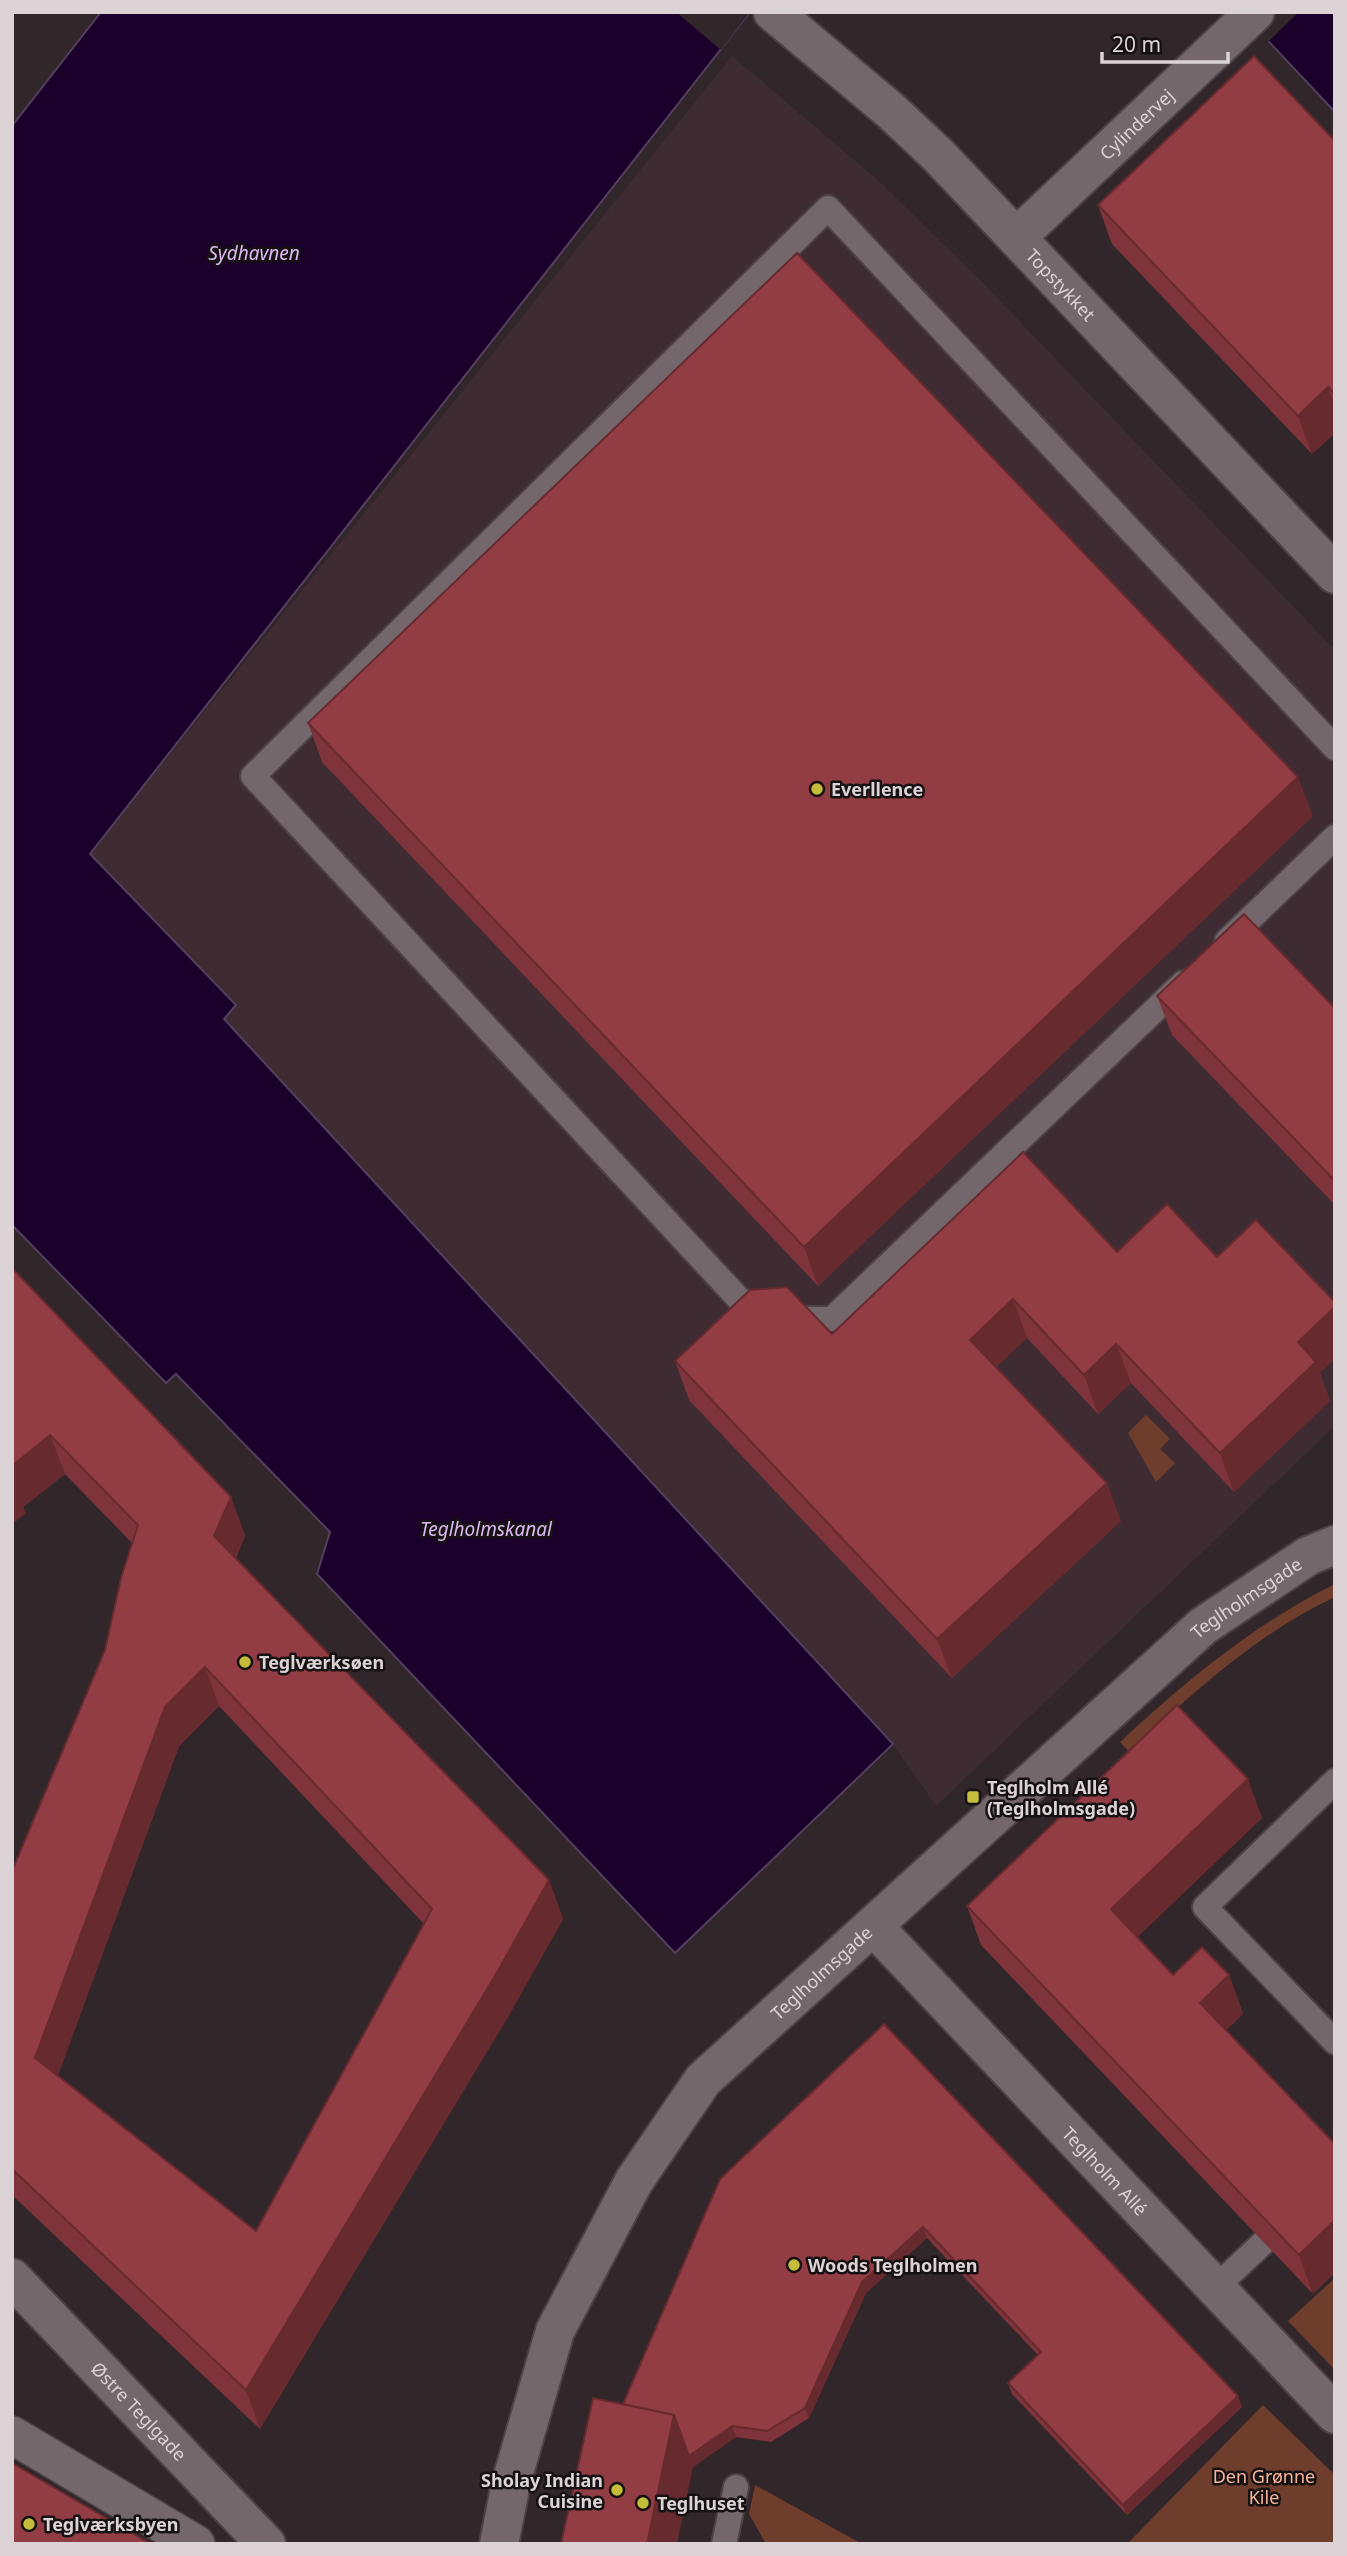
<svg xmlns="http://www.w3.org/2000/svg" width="1347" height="2556" viewBox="0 0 1347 2556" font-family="'Noto Sans',sans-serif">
  <rect width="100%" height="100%" fill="#31262a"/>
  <polygon fill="#3e2c32" points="732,56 881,183 983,283 1335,650 1335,1426 936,1806 893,1744 224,1018 236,1004 90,854"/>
  <g fill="#6f3d2c">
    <polygon points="1146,1415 1170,1439 1160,1449 1175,1463 1156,1482 1128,1433"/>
    <path d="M 1335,1584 L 1335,1597 C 1259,1632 1190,1695 1129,1752 L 1120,1742 C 1186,1681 1254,1624 1335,1584 Z"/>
    <polygon points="1335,2278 1335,2370 1288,2321"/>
    <polygon points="1263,2405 1335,2475 1335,2544 1127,2544"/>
    <polygon points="755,2485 862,2544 766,2544 749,2514"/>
  </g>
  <g fill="#1c002c" stroke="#553f5f" stroke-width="2">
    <polygon points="101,12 750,12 90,854 236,1005 224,1019 893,1744 675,1953 317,1574 330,1532 176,1374 166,1383 12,1225 12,126"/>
    <polygon points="1241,12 1335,12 1335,112"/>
  </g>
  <g fill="#31262a">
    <polygon points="676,12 750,12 721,50"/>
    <polygon points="1237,12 1299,12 1266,44"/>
  </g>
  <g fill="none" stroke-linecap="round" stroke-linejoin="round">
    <g stroke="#4b4246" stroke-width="28">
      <g id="service">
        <polyline points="1227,941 1335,837"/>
        <polyline points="1183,983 832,1319 783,1319 739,1299 253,776 828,208 1335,748"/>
        <polyline points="1335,1781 1205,1907 1335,2042"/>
        <polyline points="1215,2288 1264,2242"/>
        <polyline points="724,2544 736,2487"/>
      </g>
    </g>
    <g stroke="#4b4246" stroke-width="40">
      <polyline id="pedestrian" points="12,2435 196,2544"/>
    </g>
    <g stroke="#4b4246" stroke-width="42">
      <g id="minor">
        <path id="s1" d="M 773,12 L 891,111 L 938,155 L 1335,574"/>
        <path id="s2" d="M 1018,236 L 1255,12"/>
        <path id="s3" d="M 874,1927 L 1335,2414"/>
        <path id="s4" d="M 12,2278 L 266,2544"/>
      </g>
    </g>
    <g stroke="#4b4246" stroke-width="42">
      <g id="tertiary">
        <path id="s5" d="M 499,2544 L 511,2483 L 555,2331 L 634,2181 L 703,2080 L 1203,1626 L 1308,1556 L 1335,1545"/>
      </g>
    </g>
    <use href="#service" stroke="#74676b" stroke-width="24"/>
    <use href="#pedestrian" stroke="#74676b" stroke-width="37"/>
    <use href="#minor" stroke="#74676b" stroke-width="38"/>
    <use href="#tertiary" stroke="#74676b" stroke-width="38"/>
  </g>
  <g fill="#7e343a" fill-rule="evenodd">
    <polygon points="1335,141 1335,433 1312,454 1112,244 1098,205"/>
    <polygon points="308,723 1313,816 818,1286 322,762"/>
    <polygon points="1157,996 1335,1008 1335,1205 1172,1035"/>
    <polygon points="1117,1252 1217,1257 1320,1373 1330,1401 1234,1492 1131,1383 1098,1414 1027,1338 996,1367 1121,1521 952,1678 689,1400 675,1361 832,1334"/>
    <path d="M 12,1268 L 231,1497 L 245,1536 L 236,1558 L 549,1880 L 563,1919 L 509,2015 L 260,2429 L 12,2195 L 12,1871 L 105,1650 L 132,1543 L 65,1474 L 23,1507 L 26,1513 L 12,1524 ZM 219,1706 L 424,1924 L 256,2231 L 58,2075 L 179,1746 Z"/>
    <polygon points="1262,1818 1137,1937 1173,1975 1229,1975 1243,2014 1226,2030 1313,2294 981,1945 967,1906"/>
    <polygon points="884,2024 1238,2396 1242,2407 1127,2515 1012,2394 1008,2383 1038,2355 927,2238 866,2293 809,2418 771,2442 736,2437 693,2467 623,2404"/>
  </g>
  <g fill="#662a2f">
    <polygon points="1328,387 1335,405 1335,433 1312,454 1298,416"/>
    <polygon points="1298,777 1313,816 818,1286 804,1247"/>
    <polygon points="1013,1299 1027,1338 984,1379 970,1340"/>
    <polygon points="1335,1307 1335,1359 1320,1373 1330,1401 1234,1492 1220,1453 1298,1342"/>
    <polygon points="1116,1344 1131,1383 1098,1414 1084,1375"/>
    <polygon points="50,1435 65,1474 23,1507 26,1513 12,1524 12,1466"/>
    <polygon points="1107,1483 1121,1521 952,1678 937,1639"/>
    <polygon points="231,1497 245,1536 228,1575 214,1536"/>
    <polygon points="205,1667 219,1706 179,1746 50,2097 35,2058 165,1707"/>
    <polygon points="1248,1779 1262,1818 1126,1948 1111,1909"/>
    <polygon points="549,1880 563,1919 509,2015 260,2429 246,2390"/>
    <polygon points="1229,1975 1243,2014 1214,2042 1200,2003"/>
    <polygon points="1335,2220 1335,2273 1313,2294 1299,2255"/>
    <polygon points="923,2227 927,2238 866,2293 809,2418 805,2408 862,2282"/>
    <polygon points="1238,2396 1242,2407 1127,2515 1123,2505"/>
    <polygon points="674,2415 732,2426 736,2437 693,2467 677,2544 647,2544"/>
  </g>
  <g fill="#923c43" stroke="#662a2f" stroke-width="2" fill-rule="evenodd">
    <polygon points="1254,56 1335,141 1335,394 1328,387 1298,416 1098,205"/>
    <polygon points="797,253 1298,777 804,1247 308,723"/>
    <polygon points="1244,914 1335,1008 1335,1181 1157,996"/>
    <polygon points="1023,1152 1117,1252 1167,1204 1217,1257 1256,1220 1335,1302 1335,1307 1298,1342 1316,1362 1220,1453 1116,1344 1084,1375 1013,1299 970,1340 1107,1483 937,1639 675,1361 750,1290 787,1287 832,1334"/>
    <path d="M 12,1268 L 231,1497 L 214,1536 L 549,1880 L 495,1976 L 246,2390 L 12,2169 L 12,1871 L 105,1650 L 121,1578 L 138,1525 L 50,1435 L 12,1466 ZM 205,1667 L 432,1909 L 256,2231 L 35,2058 L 165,1707 Z"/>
    <polygon points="1177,1705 1248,1779 1111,1909 1173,1975 1202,1947 1229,1975 1200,2003 1335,2144 1335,2220 1299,2255 967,1906"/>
    <polygon points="884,2024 1238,2396 1123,2505 1008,2383 1041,2352 923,2227 862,2282 805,2408 767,2431 732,2426 689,2456 674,2415 623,2404 720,2179"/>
    <polygon points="593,2398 674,2415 647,2544 561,2544"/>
    <polygon points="12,2463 151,2544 12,2544"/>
  </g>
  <g fill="#c6bc3c" stroke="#161112" stroke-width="2.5">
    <circle cx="817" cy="789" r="7"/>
    <circle cx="245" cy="1662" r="7"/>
    <rect x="966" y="1790" width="14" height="14" rx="3.5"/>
    <circle cx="794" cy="2265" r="7"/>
    <circle cx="617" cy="2490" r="7"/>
    <circle cx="643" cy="2503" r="7"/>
    <circle cx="29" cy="2524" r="7"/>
  </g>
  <g text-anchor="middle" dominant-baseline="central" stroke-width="5" stroke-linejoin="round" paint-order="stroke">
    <g font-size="18" fill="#dbd3d6" stroke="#161112">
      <text stroke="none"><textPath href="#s2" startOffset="163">Cylindervej</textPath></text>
      <text stroke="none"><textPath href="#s1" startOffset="397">Topstykket</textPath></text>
      <text stroke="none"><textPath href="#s5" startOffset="1239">Teglholmsgade</textPath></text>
      <text stroke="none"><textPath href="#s5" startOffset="672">Teglholmsgade</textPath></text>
      <text stroke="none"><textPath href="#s3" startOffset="336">Teglholm Allé</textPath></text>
      <text stroke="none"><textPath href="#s4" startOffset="184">Østre Teglgade</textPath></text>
    </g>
    <g font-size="18" font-weight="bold" fill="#dbd3d6" stroke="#161112" text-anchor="start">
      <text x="831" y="789">Everllence</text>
      <text x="259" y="1662">Teglværksøen</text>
      <text x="987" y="1787">Teglholm Allé<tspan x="987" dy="21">(Teglholmsgade)</tspan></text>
      <text x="808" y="2265">Woods Teglholmen</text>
      <text x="603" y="2480" text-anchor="end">Sholay Indian<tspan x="603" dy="21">Cuisine</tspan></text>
      <text x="657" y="2503">Teglhuset</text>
      <text x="43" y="2524">Teglværksbyen</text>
    </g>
    <g font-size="18" fill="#f8b39b" stroke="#161112">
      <text x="1264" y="2476">Den Grønne<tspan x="1264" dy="21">Kile</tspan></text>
    </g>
    <g font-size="19" font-style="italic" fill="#dcb9f3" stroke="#161112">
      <text x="254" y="253">Sydhavnen</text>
      <text x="486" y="1529">Teglholmskanal</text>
    </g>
  </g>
  <rect width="1347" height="2556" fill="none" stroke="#dbd3d6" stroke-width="28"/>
  <path d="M1102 52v10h126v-10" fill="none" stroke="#dbd3d6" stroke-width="3.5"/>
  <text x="1112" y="52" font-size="21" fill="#dbd3d6" stroke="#161112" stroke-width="5" paint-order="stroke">20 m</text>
</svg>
